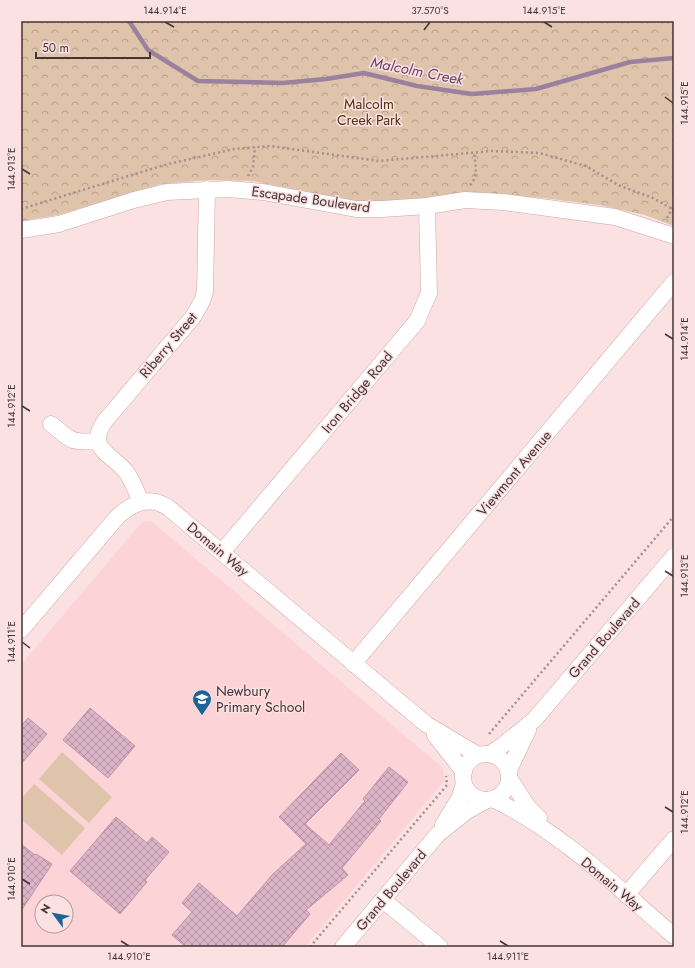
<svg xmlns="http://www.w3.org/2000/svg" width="695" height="968" viewBox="0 0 695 968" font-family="Jost,sans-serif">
  <defs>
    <pattern id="park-crowns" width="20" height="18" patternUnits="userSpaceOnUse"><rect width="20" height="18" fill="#dfc4ab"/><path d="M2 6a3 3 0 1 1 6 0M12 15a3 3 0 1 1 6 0" fill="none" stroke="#b7a08c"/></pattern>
    <pattern id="building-cross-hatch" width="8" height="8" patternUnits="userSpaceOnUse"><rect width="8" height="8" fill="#dbb4c7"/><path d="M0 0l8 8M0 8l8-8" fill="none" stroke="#b393a2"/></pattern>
  </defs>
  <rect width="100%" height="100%" fill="#fbe1e2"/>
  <path fill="#fcd3d6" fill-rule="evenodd" d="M 151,521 L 443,768 L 444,781 L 305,947 L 21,947 L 21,665 L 142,522 ZM 42,902 L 66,902 L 66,926 L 42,926 Z"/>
  <g fill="#dfc4ab">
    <polygon points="62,752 112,797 89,823 39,779"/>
    <polygon points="34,784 85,828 62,855 21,819 21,799"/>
  </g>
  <polygon fill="url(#park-crowns)" points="21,21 674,21 674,226 645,215 599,205 543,198 475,193 400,201 355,202 253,181 208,180 161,184 58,215 21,221"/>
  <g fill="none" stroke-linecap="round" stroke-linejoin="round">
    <polyline stroke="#9a819e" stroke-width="4.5" points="129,21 148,50 198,81 283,83 326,79 364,73 417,86 472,94 536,89 630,62 674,58"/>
  </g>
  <g fill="url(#building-cross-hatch)" stroke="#b996a7">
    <polygon points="90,708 135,746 108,778 63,740"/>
    <polygon points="28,718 47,734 21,764 21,726"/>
    <polygon points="341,753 359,770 305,824 329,845 365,801 363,799 389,767 408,782 379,819 381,821 342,868 348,875 306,910 310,914 282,947 186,947 172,935 192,912 182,903 199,883 237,916 273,874 306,844 279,817"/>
    <polygon points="116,817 147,843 152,837 169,852 145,880 147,882 120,914 70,871"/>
    <polygon points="21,844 35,855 36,854 52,864 21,911"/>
  </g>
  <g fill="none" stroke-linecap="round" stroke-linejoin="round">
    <g stroke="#cea5a8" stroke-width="17">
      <g id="minor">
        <polyline points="21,230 59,224 134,200 167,192 228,189 263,192 356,209 382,209 427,206 465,200 503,202 615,217 674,236"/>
        <path d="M 51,424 C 72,441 70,443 98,441"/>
        <path d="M 141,502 C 137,493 133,482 127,473 C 113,454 85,449 105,421 L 193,317 L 202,301 L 205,292 L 207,189"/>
        <polyline points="222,552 417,321 429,293 427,206"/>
        <path d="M 21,630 L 118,516 C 134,502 152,495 170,509 L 426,724 L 478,755"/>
        <polyline points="353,664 674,282"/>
        <polyline points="435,735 464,772"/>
        <circle cx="486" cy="777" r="23"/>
        <polyline points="490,754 503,745 534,720 674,556"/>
        <polyline points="509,770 528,730"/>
        <polyline points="510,779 528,807 539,818"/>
        <path d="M 493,799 C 561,832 617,887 674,936"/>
        <polyline points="443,825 459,799 464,784"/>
        <polyline points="626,895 674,839"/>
        <polyline points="383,900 440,947"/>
        <polyline points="343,947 438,834 467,811 487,800"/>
      </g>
    </g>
    <g stroke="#a48e8f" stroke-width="2.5" stroke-dasharray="2 3" stroke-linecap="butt">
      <polyline points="248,176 253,167 255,147"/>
      <path d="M 470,185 C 479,176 475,164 474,152"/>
      <polyline points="21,209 164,165 234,149 270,146 379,161 492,151 539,153 586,166 618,185 653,198 674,210"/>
      <polyline points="667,218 674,204"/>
      <polyline points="489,734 674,516"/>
      <polyline points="310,947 447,785 446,776"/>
    </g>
    <use href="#minor" stroke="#fff" stroke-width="16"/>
  </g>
  <path fill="none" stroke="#453435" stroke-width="1.5" d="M 165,22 L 174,27M 544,22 L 552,27M 424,30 L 430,22M 665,97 L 673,103M 22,169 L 30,174M 665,334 L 673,339M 22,406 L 30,411M 665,571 L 673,576M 22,642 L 30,648M 665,807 L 673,812M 22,879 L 30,884M 121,941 L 129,946M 500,941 L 508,946"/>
  <defs>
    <g id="school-pin" transform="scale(1)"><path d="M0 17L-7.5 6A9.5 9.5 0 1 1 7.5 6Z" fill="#1c6397" stroke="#fbe1e2"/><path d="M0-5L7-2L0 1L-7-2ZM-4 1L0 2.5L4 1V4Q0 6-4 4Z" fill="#fff"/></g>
  </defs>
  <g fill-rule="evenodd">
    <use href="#school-pin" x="202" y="699"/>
  </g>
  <g text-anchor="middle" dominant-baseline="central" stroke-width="3" stroke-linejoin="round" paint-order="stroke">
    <g font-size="14" fill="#503110" stroke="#fbe1e2">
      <text x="369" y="104">Malcolm<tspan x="369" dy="16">Creek Park</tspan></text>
    </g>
    <g font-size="14" fill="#453435" stroke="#fbe1e2">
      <text transform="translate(311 199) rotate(8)">Escapade Boulevard</text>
      <text transform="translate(168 345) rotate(-50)">Riberry Street</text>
      <text transform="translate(357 392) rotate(-50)">Iron Bridge Road</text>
      <text transform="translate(514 473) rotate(-50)">Viewmont Avenue</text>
      <text transform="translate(218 549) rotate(40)">Domain Way</text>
      <text transform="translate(604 638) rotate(-49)">Grand Boulevard</text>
      <text transform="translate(612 884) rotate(40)">Domain Way</text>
      <text transform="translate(391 890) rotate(-50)">Grand Boulevard</text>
    </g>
    <g font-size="14" fill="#453435" stroke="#fbe1e2" text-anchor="start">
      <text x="216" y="691">Newbury<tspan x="216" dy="16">Primary School</tspan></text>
    </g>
    <g font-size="15" font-style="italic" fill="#67426c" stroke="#fbe1e2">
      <text transform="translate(417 71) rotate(11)">Malcolm Creek</text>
    </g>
  </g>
  <rect width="695" height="968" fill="none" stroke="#fbe1e2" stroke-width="44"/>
  <g transform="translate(54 914) rotate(302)"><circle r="19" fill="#fbe1e2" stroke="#b29c9d"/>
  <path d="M0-3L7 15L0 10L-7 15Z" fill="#1c6397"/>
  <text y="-6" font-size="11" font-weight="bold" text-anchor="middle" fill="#453435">N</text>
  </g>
  <path d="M36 52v6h114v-6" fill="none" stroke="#453435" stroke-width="2"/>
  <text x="42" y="52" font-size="12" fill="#453435" stroke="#fbe1e2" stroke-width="3" paint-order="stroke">50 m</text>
  <rect x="22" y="22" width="651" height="924" fill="none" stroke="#453435" stroke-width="1.5"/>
  <g font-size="10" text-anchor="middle" fill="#453435">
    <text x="165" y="14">144.914°E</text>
    <text x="430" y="14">37.570°S</text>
    <text x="544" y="14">144.915°E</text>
    <text transform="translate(684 103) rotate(-90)" y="4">144.915°E</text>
    <text transform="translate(11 169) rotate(-90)" y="4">144.913°E</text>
    <text transform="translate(684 339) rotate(-90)" y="4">144.914°E</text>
    <text transform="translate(11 406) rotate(-90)" y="4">144.912°E</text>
    <text transform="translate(684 576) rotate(-90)" y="4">144.913°E</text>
    <text transform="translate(11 642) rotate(-90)" y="4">144.911°E</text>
    <text transform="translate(684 812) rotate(-90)" y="4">144.912°E</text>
    <text transform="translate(11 879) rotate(-90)" y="4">144.910°E</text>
    <text x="129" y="960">144.910°E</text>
    <text x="508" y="960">144.911°E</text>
  </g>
</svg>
